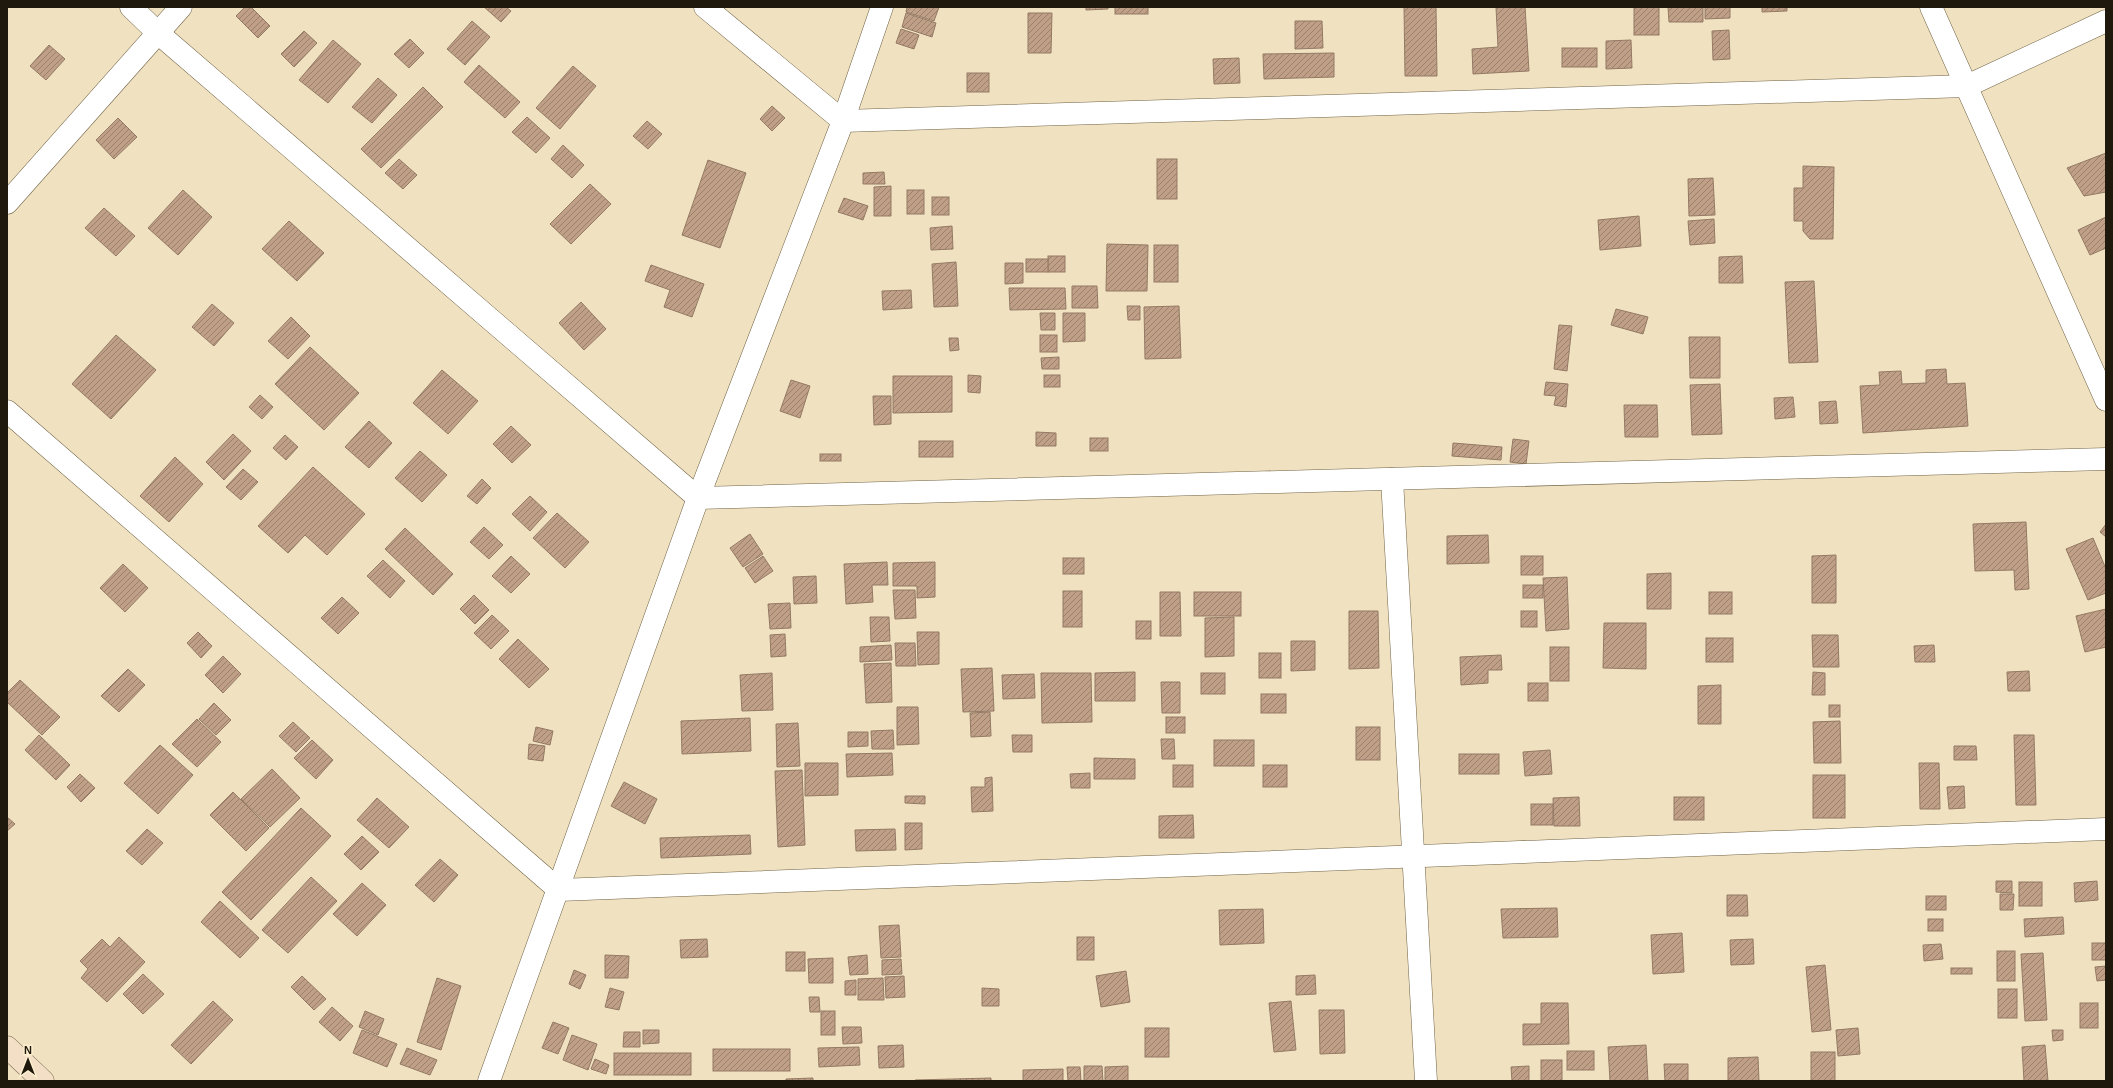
<svg xmlns="http://www.w3.org/2000/svg" width="2113" height="1088" viewBox="0 0 2113 1088" font-family="Arial,sans-serif">
  <defs>
    <pattern id="building-hatch" width="6" height="6" patternUnits="userSpaceOnUse"><rect width="6" height="6" fill="#bfa087"/><path d="M-1 1l2-2M0 6l6-6M5 7l2-2" fill="none" stroke="#9b816d"/></pattern>
  </defs>
  <rect width="100%" height="100%" fill="#f0e2c1"/>
  <g fill="url(#building-hatch)" stroke="#947964">
    <polygon points="245,7 251,7 270,26 258,38 236,16"/>
    <polygon points="484,7 506,7 511,11 501,22"/>
    <polygon points="907,7 939,7 934,21 906,12"/>
    <polygon points="1086,7 1108,7 1108,9 1086,10"/>
    <rect x="1115" y="7" width="33" height="7"/>
    <polygon points="1404,7 1436,7 1437,76 1405,76"/>
    <polygon points="1496,7 1525,7 1529,71 1473,74 1472,49 1498,47"/>
    <rect x="1634" y="7" width="25" height="28"/>
    <polygon points="1668,7 1703,7 1703,22 1669,22"/>
    <polygon points="1705,7 1730,7 1730,18 1705,19"/>
    <polygon points="1762,7 1787,7 1787,11 1762,12"/>
    <polygon points="906,13 936,23 932,37 902,27"/>
    <polygon points="1028,13 1052,13 1051,53 1028,53"/>
    <polygon points="472,21 490,37 465,65 447,49"/>
    <polygon points="1295,21 1322,21 1323,48 1295,49"/>
    <polygon points="901,29 919,35 914,49 896,43"/>
    <polygon points="1729,30 1730,59 1713,60 1712,31"/>
    <polygon points="304,31 317,43 294,67 281,54"/>
    <polygon points="410,39 424,53 409,68 394,54"/>
    <polygon points="333,40 361,64 328,103 299,80"/>
    <polygon points="1631,40 1632,68 1606,69 1606,41"/>
    <polygon points="49,45 65,59 46,80 30,66"/>
    <rect x="1562" y="48" width="35" height="19"/>
    <polygon points="1334,53 1334,77 1264,79 1263,54"/>
    <polygon points="1239,58 1240,83 1214,84 1213,59"/>
    <polygon points="479,65 520,102 505,118 464,82"/>
    <polygon points="573,66 596,86 560,129 536,108"/>
    <rect x="967" y="73" width="22" height="19"/>
    <polygon points="378,78 397,95 372,123 352,107"/>
    <polygon points="423,87 443,107 381,168 361,149"/>
    <polygon points="772,106 785,118 772,131 760,119"/>
    <polygon points="527,117 550,138 536,153 512,132"/>
    <polygon points="118,118 137,137 114,159 96,140"/>
    <polygon points="647,121 662,134 648,149 633,136"/>
    <polygon points="563,145 584,165 572,178 551,159"/>
    <polygon points="2106,153 2106,192 2084,196 2067,168"/>
    <polygon points="399,159 417,175 403,189 385,173"/>
    <rect x="1157" y="159" width="20" height="40"/>
    <polygon points="708,160 746,173 720,248 682,235"/>
    <polygon points="1803,166 1834,167 1833,239 1810,239 1803,231 1803,221 1794,221 1794,188 1803,188"/>
    <polygon points="884,172 885,184 863,184 863,173"/>
    <polygon points="1713,178 1715,215 1689,216 1688,179"/>
    <polygon points="590,184 611,204 571,244 550,224"/>
    <polygon points="891,186 891,216 874,216 874,187"/>
    <polygon points="183,190 212,217 178,255 148,228"/>
    <rect x="907" y="190" width="17" height="24"/>
    <rect x="932" y="197" width="17" height="18"/>
    <polygon points="844,198 868,206 863,220 838,212"/>
    <polygon points="104,208 135,236 116,256 85,228"/>
    <polygon points="1639,216 1641,246 1600,250 1598,220"/>
    <polygon points="2106,217 2106,248 2090,255 2078,230"/>
    <polygon points="1714,219 1715,243 1690,245 1688,221"/>
    <polygon points="289,221 324,253 297,281 262,249"/>
    <polygon points="952,226 953,249 931,250 930,228"/>
    <polygon points="1107,244 1148,245 1147,291 1106,291"/>
    <rect x="1154" y="245" width="24" height="37"/>
    <rect x="1048" y="256" width="17" height="16"/>
    <polygon points="1742,256 1743,283 1719,283 1719,257"/>
    <rect x="1026" y="259" width="22" height="13"/>
    <polygon points="956,262 958,306 934,307 932,264"/>
    <polygon points="1005,263 1023,263 1023,283 1005,284"/>
    <polygon points="651,265 704,284 692,317 664,307 670,290 645,281"/>
    <polygon points="1814,281 1818,362 1789,363 1785,282"/>
    <polygon points="1072,286 1097,286 1098,308 1072,308"/>
    <polygon points="1009,288 1065,288 1066,309 1010,310"/>
    <polygon points="911,290 912,308 883,310 882,291"/>
    <polygon points="581,302 606,329 584,350 559,323"/>
    <polygon points="212,304 234,323 214,346 192,327"/>
    <polygon points="1127,306 1140,306 1140,320 1128,320"/>
    <polygon points="1179,306 1181,358 1145,359 1144,307"/>
    <polygon points="1616,309 1648,317 1643,334 1611,325"/>
    <polygon points="1040,313 1055,313 1055,330 1041,330"/>
    <polygon points="1063,313 1085,313 1085,341 1063,342"/>
    <polygon points="291,317 310,336 288,359 268,341"/>
    <polygon points="1559,325 1572,326 1567,371 1554,369"/>
    <polygon points="116,335 156,370 111,419 72,384"/>
    <rect x="1040" y="335" width="17" height="17"/>
    <polygon points="1689,337 1720,337 1720,378 1690,378"/>
    <polygon points="949,338 958,338 959,350 950,351"/>
    <polygon points="310,347 359,393 324,430 275,384"/>
    <polygon points="1059,357 1059,369 1042,369 1041,358"/>
    <polygon points="1946,369 1947,384 1965,383 1968,426 1863,433 1860,386 1880,385 1879,372 1901,371 1902,384 1926,383 1926,370"/>
    <polygon points="442,370 478,401 448,434 413,403"/>
    <polygon points="968,375 981,376 980,393 968,392"/>
    <rect x="1044" y="375" width="16" height="12"/>
    <polygon points="893,376 952,376 952,412 893,413"/>
    <polygon points="791,380 810,386 800,418 780,411"/>
    <polygon points="1546,382 1568,384 1566,407 1554,405 1556,396 1544,395"/>
    <polygon points="1720,384 1722,434 1692,435 1690,385"/>
    <polygon points="260,395 273,407 262,419 249,407"/>
    <polygon points="873,396 891,396 891,424 874,425"/>
    <polygon points="1793,397 1795,417 1775,419 1774,398"/>
    <polygon points="1836,401 1838,423 1820,424 1819,402"/>
    <polygon points="1624,405 1657,405 1658,437 1625,437"/>
    <polygon points="369,421 392,443 369,468 345,447"/>
    <polygon points="511,426 531,445 512,463 493,444"/>
    <polygon points="1036,432 1056,433 1056,446 1036,446"/>
    <polygon points="233,434 251,451 224,480 206,462"/>
    <polygon points="285,435 298,447 286,460 273,448"/>
    <rect x="1090" y="438" width="18" height="13"/>
    <polygon points="1513,439 1529,441 1526,464 1510,462"/>
    <rect x="919" y="441" width="34" height="16"/>
    <polygon points="1453,443 1502,447 1501,460 1452,456"/>
    <polygon points="420,451 447,475 422,502 395,478"/>
    <rect x="820" y="454" width="21" height="7"/>
    <polygon points="175,457 203,484 169,522 140,496"/>
    <polygon points="313,467 365,514 327,555 305,535 288,553 258,526"/>
    <polygon points="243,469 258,482 241,500 226,487"/>
    <polygon points="482,479 491,488 477,504 467,496"/>
    <polygon points="530,496 547,512 530,531 512,514"/>
    <polygon points="557,513 589,542 565,568 533,538"/>
    <polygon points="2026,522 2029,589 2015,590 2014,570 1975,571 1973,524"/>
    <polygon points="2106,524 2106,537 2100,532"/>
    <polygon points="484,527 503,545 489,559 470,542"/>
    <polygon points="405,528 453,574 433,595 385,549"/>
    <polygon points="750,534 763,554 743,567 730,548"/>
    <polygon points="1488,535 1489,563 1447,564 1447,536"/>
    <polygon points="2093,538 2106,569 2106,593 2088,600 2066,549"/>
    <polygon points="1836,555 1836,603 1812,603 1812,556"/>
    <polygon points="511,556 530,574 511,593 492,576"/>
    <polygon points="763,556 773,571 755,583 745,568"/>
    <rect x="1521" y="556" width="22" height="19"/>
    <rect x="1063" y="558" width="21" height="16"/>
    <polygon points="383,560 405,581 390,598 367,576"/>
    <polygon points="887,562 888,585 872,585 873,602 846,604 844,564"/>
    <polygon points="935,562 935,597 917,598 917,586 893,586 893,563"/>
    <polygon points="123,564 148,588 125,612 100,588"/>
    <polygon points="1671,573 1671,609 1647,609 1647,574"/>
    <polygon points="816,576 817,603 794,604 793,577"/>
    <polygon points="1567,577 1569,629 1546,631 1543,578"/>
    <rect x="1523" y="585" width="20" height="13"/>
    <polygon points="893,590 915,590 916,618 895,619"/>
    <rect x="1063" y="591" width="19" height="36"/>
    <polygon points="1160,592 1180,592 1181,636 1160,636"/>
    <rect x="1194" y="592" width="47" height="24"/>
    <rect x="1709" y="592" width="23" height="22"/>
    <polygon points="474,595 489,610 475,624 460,609"/>
    <polygon points="342,597 359,613 338,634 321,618"/>
    <polygon points="790,603 791,628 770,629 768,604"/>
    <polygon points="2106,609 2106,647 2085,652 2076,616"/>
    <polygon points="1349,611 1378,611 1379,668 1349,669"/>
    <rect x="1521" y="611" width="16" height="16"/>
    <polygon points="492,615 509,631 491,649 474,633"/>
    <polygon points="870,617 889,617 890,641 871,642"/>
    <polygon points="1234,617 1234,656 1205,657 1205,618"/>
    <rect x="1136" y="621" width="15" height="18"/>
    <polygon points="1604,623 1646,623 1646,669 1603,668"/>
    <polygon points="198,632 212,646 201,658 187,643"/>
    <polygon points="917,632 939,632 939,664 918,665"/>
    <polygon points="785,634 786,656 771,657 770,635"/>
    <polygon points="1812,635 1838,635 1839,667 1813,667"/>
    <rect x="1706" y="638" width="27" height="24"/>
    <polygon points="518,639 549,669 529,688 499,659"/>
    <polygon points="1291,641 1315,641 1315,670 1291,671"/>
    <polygon points="895,643 915,643 916,666 896,666"/>
    <polygon points="891,645 892,660 860,662 860,647"/>
    <polygon points="1934,645 1935,662 1915,662 1914,646"/>
    <rect x="1550" y="647" width="19" height="34"/>
    <rect x="1259" y="653" width="22" height="25"/>
    <polygon points="1501,655 1502,670 1488,670 1488,683 1461,685 1460,657"/>
    <polygon points="223,656 241,674 223,693 205,675"/>
    <polygon points="891,663 892,702 866,703 864,664"/>
    <polygon points="992,668 994,711 963,712 961,669"/>
    <polygon points="128,669 145,685 119,712 101,696"/>
    <polygon points="2029,671 2030,691 2008,691 2007,672"/>
    <polygon points="1135,672 1135,701 1095,701 1095,673"/>
    <polygon points="1813,672 1825,673 1825,695 1812,695"/>
    <polygon points="772,673 773,710 742,711 740,675"/>
    <polygon points="1041,673 1091,673 1092,722 1042,723"/>
    <rect x="1201" y="673" width="24" height="21"/>
    <polygon points="1034,674 1035,698 1003,699 1002,675"/>
    <polygon points="20,680 60,717 42,735 7,702 7,693"/>
    <polygon points="1161,682 1180,682 1180,713 1162,713"/>
    <rect x="1528" y="683" width="20" height="18"/>
    <polygon points="1721,685 1721,724 1698,724 1698,686"/>
    <rect x="1261" y="694" width="25" height="19"/>
    <polygon points="214,703 231,720 216,735 199,719"/>
    <rect x="1829" y="705" width="11" height="12"/>
    <polygon points="897,707 918,707 919,744 897,745"/>
    <polygon points="990,712 991,736 971,737 970,713"/>
    <rect x="1166" y="717" width="19" height="16"/>
    <polygon points="750,718 751,751 682,754 681,721"/>
    <polygon points="197,719 221,742 197,767 172,744"/>
    <polygon points="1840,721 1841,763 1814,763 1813,722"/>
    <polygon points="293,722 310,738 296,752 279,736"/>
    <polygon points="798,723 800,766 777,767 776,724"/>
    <polygon points="536,727 553,731 550,745 533,741"/>
    <rect x="1356" y="727" width="24" height="33"/>
    <polygon points="893,730 894,749 872,749 871,731"/>
    <polygon points="848,732 868,732 868,746 848,747"/>
    <polygon points="39,735 70,765 56,780 25,750"/>
    <polygon points="1012,735 1032,735 1032,752 1013,752"/>
    <polygon points="2014,735 2034,735 2036,805 2016,805"/>
    <polygon points="1161,739 1174,739 1175,759 1162,759"/>
    <polygon points="312,740 333,760 316,779 294,758"/>
    <rect x="1214" y="740" width="40" height="26"/>
    <polygon points="529,744 545,746 543,761 528,759"/>
    <polygon points="160,745 193,775 158,814 124,783"/>
    <polygon points="1954,746 1976,746 1977,760 1954,760"/>
    <polygon points="1550,750 1552,774 1525,776 1523,752"/>
    <polygon points="892,753 893,775 847,777 846,754"/>
    <rect x="1459" y="754" width="40" height="20"/>
    <polygon points="1094,758 1135,759 1135,779 1094,779"/>
    <polygon points="805,763 838,763 838,795 805,796"/>
    <polygon points="1919,763 1939,763 1940,809 1920,809"/>
    <rect x="1173" y="765" width="20" height="22"/>
    <rect x="1263" y="765" width="24" height="22"/>
    <polygon points="272,769 300,798 270,827 241,799"/>
    <polygon points="802,770 805,845 778,847 775,771"/>
    <polygon points="1090,773 1090,788 1071,788 1070,774"/>
    <polygon points="80,774 95,788 81,802 67,787"/>
    <rect x="1813" y="775" width="32" height="43"/>
    <polygon points="992,777 993,811 972,812 971,787 985,787 985,778"/>
    <polygon points="624,782 657,799 645,824 611,806"/>
    <polygon points="1964,786 1965,808 1949,809 1947,787"/>
    <polygon points="233,792 269,828 246,851 210,815"/>
    <polygon points="905,796 925,796 925,804 905,803"/>
    <polygon points="1579,797 1580,826 1554,826 1553,798"/>
    <rect x="1674" y="797" width="30" height="23"/>
    <polygon points="377,798 409,827 389,848 357,820"/>
    <rect x="1531" y="804" width="22" height="21"/>
    <polygon points="301,808 331,836 251,920 222,892"/>
    <polygon points="1193,815 1194,838 1159,838 1159,816"/>
    <polygon points="7,817 15,824 7,831"/>
    <polygon points="905,823 922,823 922,849 905,850"/>
    <polygon points="147,829 163,843 142,865 126,851"/>
    <polygon points="895,829 896,850 856,851 855,830"/>
    <polygon points="750,835 751,854 661,858 660,838"/>
    <polygon points="362,836 379,852 361,870 344,854"/>
    <polygon points="440,859 458,875 434,902 415,885"/>
    <polygon points="311,877 337,901 288,953 262,930"/>
    <polygon points="1996,881 2012,881 2012,893 1996,892"/>
    <polygon points="2097,881 2098,900 2075,902 2074,883"/>
    <rect x="2019" y="882" width="23" height="24"/>
    <polygon points="362,883 386,905 357,936 333,914"/>
    <polygon points="2000,894 2014,894 2013,910 2000,910"/>
    <polygon points="1727,895 1747,895 1748,916 1727,916"/>
    <rect x="1926" y="896" width="20" height="14"/>
    <polygon points="220,901 259,938 240,958 201,922"/>
    <polygon points="1557,908 1558,937 1503,938 1501,909"/>
    <polygon points="1263,909 1264,943 1220,945 1219,910"/>
    <polygon points="2063,917 2064,934 2025,937 2024,919"/>
    <rect x="1928" y="919" width="15" height="12"/>
    <polygon points="899,925 901,957 881,958 879,926"/>
    <polygon points="1682,933 1684,972 1653,974 1651,935"/>
    <polygon points="119,937 145,962 107,1002 81,978 88,969 80,961 102,939 110,947"/>
    <rect x="1077" y="937" width="17" height="23"/>
    <polygon points="707,939 708,957 681,958 680,940"/>
    <polygon points="1753,939 1754,964 1731,965 1730,940"/>
    <rect x="2092" y="943" width="14" height="17"/>
    <polygon points="1941,944 1943,959 1924,961 1923,945"/>
    <rect x="1997" y="951" width="18" height="30"/>
    <rect x="786" y="952" width="19" height="19"/>
    <polygon points="2043,953 2047,1020 2025,1021 2021,954"/>
    <polygon points="605,955 629,956 628,978 605,978"/>
    <polygon points="867,955 868,974 850,975 848,957"/>
    <polygon points="833,958 833,983 809,983 808,959"/>
    <polygon points="901,959 902,974 882,975 882,960"/>
    <polygon points="1825,965 1831,1030 1812,1032 1806,967"/>
    <polygon points="2106,966 2106,980 2097,981 2095,967"/>
    <rect x="1951" y="968" width="21" height="6"/>
    <polygon points="574,970 586,975 580,989 569,984"/>
    <polygon points="1126,971 1130,1002 1101,1007 1096,976"/>
    <polygon points="143,974 164,994 143,1014 123,994"/>
    <polygon points="1315,975 1316,994 1296,995 1296,976"/>
    <polygon points="302,976 326,999 314,1010 291,987"/>
    <polygon points="904,976 905,997 886,998 885,977"/>
    <polygon points="437,978 461,986 441,1050 417,1042"/>
    <polygon points="883,978 884,1000 858,1000 858,979"/>
    <polygon points="856,980 856,995 845,995 845,981"/>
    <polygon points="610,988 624,992 619,1010 605,1007"/>
    <polygon points="982,988 999,989 999,1006 982,1006"/>
    <rect x="1998" y="989" width="19" height="29"/>
    <polygon points="809,997 819,997 820,1012 810,1012"/>
    <polygon points="213,1001 233,1020 191,1064 171,1045"/>
    <polygon points="1291,1001 1296,1050 1274,1052 1269,1003"/>
    <polygon points="1541,1003 1568,1003 1569,1044 1523,1045 1523,1024 1541,1024"/>
    <rect x="2080" y="1003" width="18" height="25"/>
    <polygon points="332,1007 353,1026 340,1041 319,1022"/>
    <polygon points="1319,1010 1344,1010 1345,1053 1320,1054"/>
    <polygon points="365,1011 384,1019 378,1035 359,1027"/>
    <rect x="821" y="1011" width="14" height="24"/>
    <polygon points="553,1022 569,1028 558,1054 542,1048"/>
    <polygon points="842,1027 861,1027 862,1043 843,1044"/>
    <rect x="1145" y="1028" width="24" height="29"/>
    <polygon points="1858,1028 1860,1054 1838,1056 1836,1030"/>
    <polygon points="362,1030 397,1044 387,1067 353,1053"/>
    <polygon points="643,1030 659,1030 659,1043 643,1044"/>
    <polygon points="2052,1030 2063,1030 2063,1040 2053,1041"/>
    <polygon points="624,1032 640,1032 640,1047 623,1047"/>
    <polygon points="572,1035 597,1044 588,1070 563,1060"/>
    <polygon points="903,1045 904,1067 879,1068 878,1046"/>
    <polygon points="1646,1045 1648,1081 1610,1081 1608,1047"/>
    <polygon points="2045,1045 2048,1081 2024,1081 2022,1047"/>
    <polygon points="859,1047 860,1065 819,1067 818,1048"/>
    <polygon points="407,1048 437,1060 430,1075 400,1064"/>
    <rect x="713" y="1049" width="77" height="22"/>
    <rect x="1567" y="1051" width="27" height="19"/>
    <rect x="1811" y="1052" width="24" height="29"/>
    <rect x="614" y="1053" width="77" height="22"/>
    <polygon points="1758,1057 1759,1081 1728,1081 1728,1058"/>
    <polygon points="595,1059 609,1065 606,1074 591,1069"/>
    <rect x="1541" y="1060" width="21" height="21"/>
    <polygon points="1664,1064 1688,1064 1688,1081 1665,1081"/>
    <polygon points="1084,1066 1102,1066 1103,1081 1084,1081"/>
    <polygon points="1128,1066 1128,1081 1105,1081 1105,1067"/>
    <polygon points="1529,1066 1529,1081 1512,1081 1511,1067"/>
    <polygon points="1067,1067 1080,1067 1081,1081 1068,1081"/>
    <polygon points="1063,1069 1063,1081 1023,1081 1023,1070"/>
    <polygon points="813,1078 813,1081 786,1081 786,1079"/>
    <polygon points="991,1078 991,1081 915,1081 915,1080"/>
  </g>
  <g fill="none" stroke-linecap="round" stroke-linejoin="round">
    <g stroke="#706346" stroke-width="23">
      <g id="street">
        <polyline points="131,7 158,33 698,498 2106,459"/>
        <polyline points="705,7 843,121 1967,86 2106,21"/>
        <polyline points="1931,7 2106,400"/>
        <polyline points="7,203 181,7"/>
        <polyline points="7,411 559,890 2106,829"/>
        <polyline points="1392,479 1426,1081"/>
        <polyline points="489,1081 698,498 843,121 882,7"/>
      </g>
    </g>
    <g stroke="#706346" stroke-width="23">
      <polyline id="secondary" points="7,1047 43,1081"/>
    </g>
    <use href="#street" stroke="#fff" stroke-width="22"/>
    <use href="#secondary" stroke="#f2dfc6" stroke-width="22"/>
  </g>
  <rect width="2113" height="1088" fill="none" stroke="#1e180d" stroke-width="16"/>
  <g transform="translate(28 1060)" stroke="#fdefce" stroke-width="3" paint-order="stroke">
  <path d="M0-3L7 15L0 10L-7 15Z" fill="#1e180d"/>
  <text y="-6" font-size="11" font-weight="bold" text-anchor="middle" fill="#1e180d">N</text>
  </g>
</svg>
